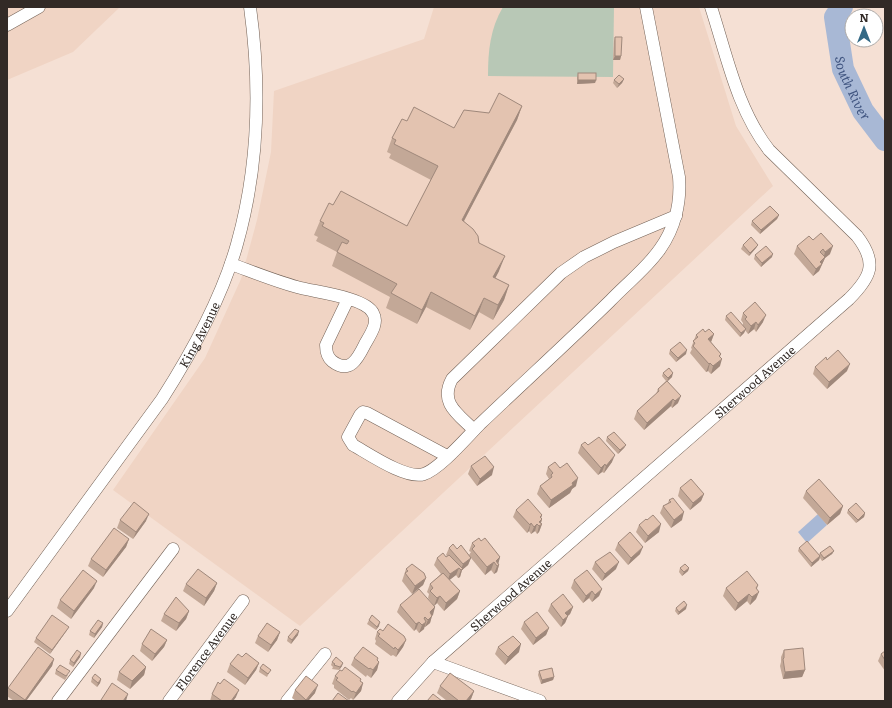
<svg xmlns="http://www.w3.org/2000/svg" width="892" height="708" viewBox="0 0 892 708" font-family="Literata,serif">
  <rect width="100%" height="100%" fill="#f5e0d4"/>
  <g fill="#f0d4c4">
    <polygon points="7,7 120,7 73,52 7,80"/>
    <polygon points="434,7 699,7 736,126 773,186 300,626 113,490 205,358 241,279 257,220 271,152 274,91 424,39"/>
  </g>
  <path fill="#b8c8b6" d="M 503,7 L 614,7 L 613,77 L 488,76 C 488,51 490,29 503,7 Z"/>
  <polygon fill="#a8b8d5" points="818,514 827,525 807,543 798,532"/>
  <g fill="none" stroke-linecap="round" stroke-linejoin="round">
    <path stroke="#a8b8d5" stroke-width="22" id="s1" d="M 842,7 L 835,17 L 843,69 L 863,111 L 885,140"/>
    <g stroke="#736257" stroke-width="13">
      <g id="minor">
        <polyline points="7,25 39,7"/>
        <path d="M 231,264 C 253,272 275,281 297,287 C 314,292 365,297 373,313 C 379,323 370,335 365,344 C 358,358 350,375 332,361 C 327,357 326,352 326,345 L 348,299"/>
        <path d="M 474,430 C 458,414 439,403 452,379 L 561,273 L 584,257 L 614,242 L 676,216"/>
        <path d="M 447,456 L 367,413 L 363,412 L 360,415 L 348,437 L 353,445 C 369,454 407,480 424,474 C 440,469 467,437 480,424 C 523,383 567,343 610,301 C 626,284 647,268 660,249 C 675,228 681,202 679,177 L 646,7"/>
        <path id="s2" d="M 7,611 L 162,399 C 192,352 222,298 237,244 C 259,166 261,87 250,7"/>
        <polyline points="433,662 540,701"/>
        <polyline points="58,701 173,549"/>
        <path id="s3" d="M 169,701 L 243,601"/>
        <polyline points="287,701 325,654"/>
        <path id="s4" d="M 398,701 L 433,662 L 849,299 C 871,277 878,263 857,236 L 769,150 C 737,109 727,56 711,7"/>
      </g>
    </g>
    <use href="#minor" stroke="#fff" stroke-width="12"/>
  </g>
  <g fill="#c3a897">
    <polygon points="615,37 621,56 620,60 613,60 614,41"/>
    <polygon points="578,73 596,80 595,83 577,84 577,77"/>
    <polygon points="624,79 622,83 617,88 613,83 614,80"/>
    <polygon points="522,106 517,120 464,221 499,271 495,278 509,285 504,300 493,320 479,312 470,330 426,307 417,324 386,308 390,297 332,266 337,252 316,241 318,237 314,235 320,221 333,205 407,226 431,180 389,158 391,154 387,152 392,138 407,121 454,128 489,113"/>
    <polygon points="779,215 777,219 760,234 751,225 752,221"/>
    <polygon points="813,240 830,254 825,258 819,271 813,276 794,254 797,246"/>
    <polygon points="743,245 758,245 756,248 749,256 741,249"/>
    <polygon points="755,255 772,257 761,267 754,259"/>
    <polygon points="743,313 763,322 756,332 754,329 748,334 745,330 744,333 740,337 725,320 726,316 743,325 743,323 741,320"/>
    <polygon points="705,332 714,334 711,342 721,354 720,357 720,366 711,374 708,371 706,372 690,353 692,349 691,348 696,335"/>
    <polygon points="670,350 686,354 676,362 669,354"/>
    <polygon points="827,360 847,371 827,389 813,374 815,367"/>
    <polygon points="663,373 672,377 667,381 678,403 672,408 671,406 644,430 634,419 637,411 656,394 658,389 666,381 662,376"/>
    <polygon points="607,437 626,445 624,448 618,454 606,441"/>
    <polygon points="581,445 588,445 612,462 604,473 602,472 598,475 578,453"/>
    <polygon points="471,466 492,475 477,486 468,474"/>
    <polygon points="548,467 560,468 576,486 572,489 570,493 549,508 537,494 540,486 549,479 546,474"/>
    <polygon points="680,488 704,494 701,501 690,510 678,496"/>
    <polygon points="806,491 843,506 840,514 827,525 803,498"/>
    <polygon points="669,500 682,520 671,528 660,513 663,506 668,503"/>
    <polygon points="516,510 542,515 541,518 542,519 541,523 542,524 539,532 537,534 535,531 531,534 529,531 527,533 513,517"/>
    <polygon points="848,510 865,513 864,517 856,523 847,513"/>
    <polygon points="120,520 146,521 133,539 117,528"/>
    <polygon points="639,525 659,532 645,543 636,532"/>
    <polygon points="129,539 126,547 103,577 88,566 91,559"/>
    <polygon points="481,541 500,557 498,563 499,565 497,572 494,574 491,570 485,575 471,558 468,565 462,570 460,577 458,578 456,575 449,580 460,591 457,599 444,611 437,603 434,606 428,598 429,594 427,592 430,584 441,574 434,565 437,558 446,557 447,556 446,555 449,548 457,549 469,555 471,552 469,551 472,543"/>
    <polygon points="618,543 640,554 628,565 615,550"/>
    <polygon points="799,548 819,555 820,553 834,551 832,554 822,561 820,558 819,560 811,567 798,551"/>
    <polygon points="595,562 616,569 602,581 592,569"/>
    <polygon points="680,568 689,568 688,571 682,576 679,572"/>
    <polygon points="406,569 426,578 423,585 412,594 402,581"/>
    <polygon points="574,580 602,589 599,596 592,602 589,598 583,603 571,588"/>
    <polygon points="217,583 214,591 204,606 183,591 186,584"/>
    <polygon points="758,585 757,589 756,599 750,605 747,601 735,611 723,596 726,588"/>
    <polygon points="94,588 71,619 57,608 60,600"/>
    <polygon points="551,604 573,607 570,614 568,616 565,623 561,627 548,611"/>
    <polygon points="400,605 435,607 432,615 430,623 425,627 424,627 424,629 419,633 416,629 414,631 397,612"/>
    <polygon points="676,608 686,609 678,615 675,611"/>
    <polygon points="189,611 186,619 176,631 161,621 164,614"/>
    <polygon points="369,620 379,626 376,630 367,624"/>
    <polygon points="524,622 549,628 546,635 533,645 521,629"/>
    <polygon points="103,623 102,627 94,638 89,635 90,631"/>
    <polygon points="67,630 50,654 34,642 36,638"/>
    <polygon points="383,631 406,640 403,647 396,657 393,655 391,656 375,644 376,641 375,639 377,632"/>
    <polygon points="280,632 277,640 268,652 255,643 258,636"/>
    <polygon points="298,635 291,644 287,641 288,637"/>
    <polygon points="167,640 164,647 152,661 140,651 142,644"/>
    <polygon points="498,647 519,652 505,665 495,654"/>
    <polygon points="784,650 805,670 802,677 783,679 780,666 781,662 781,657"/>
    <polygon points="885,651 885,671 878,661 881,654"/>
    <polygon points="81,653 80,657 73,667 69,664 70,660"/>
    <polygon points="242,657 259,663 256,670 245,685 227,672 230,664"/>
    <polygon points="354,658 378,658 377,661 379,662 377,670 371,678 367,675 366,677 351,665"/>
    <polygon points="54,659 52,666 26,701 14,701 7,696 7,692 8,688"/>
    <polygon points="332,662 342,666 339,670 332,669 333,667 331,665"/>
    <polygon points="146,667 144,675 130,689 117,680 119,672"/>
    <polygon points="260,668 269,673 267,677 259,672"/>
    <polygon points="56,670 68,675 65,680 55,674"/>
    <polygon points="342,671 361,679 360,681 363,683 361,691 353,700 351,698 349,700 334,688 334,685 332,684 335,676"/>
    <polygon points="539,671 554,677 553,680 541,684 538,675"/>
    <polygon points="92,678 101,679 100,683 97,687 91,682"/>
    <polygon points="440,686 474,691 471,699 469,701 447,701 437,693"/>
    <polygon points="295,690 315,693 308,701 296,701 292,698"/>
    <polygon points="212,694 236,697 233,701 210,701"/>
  </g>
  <g fill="#9f887b">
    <polygon points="615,56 621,56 620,60 613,60"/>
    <polygon points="624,79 622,83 617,88 619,84"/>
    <polygon points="578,80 596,80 595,83 577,84"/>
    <polygon points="522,106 517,120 457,234 462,220"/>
    <polygon points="779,215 777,219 760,234 761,230"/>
    <polygon points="758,245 756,248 749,256 750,253"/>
    <polygon points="833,246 830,254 825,258 819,271 813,276 816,269 820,262 823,260 825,252"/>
    <polygon points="773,254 772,257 761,267 762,263"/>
    <polygon points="505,256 499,271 488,292 493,277"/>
    <polygon points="509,285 504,300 493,320 498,305"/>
    <polygon points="431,292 426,307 417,324 422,310"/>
    <polygon points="484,298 479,312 470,330 475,316"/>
    <polygon points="766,315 763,322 756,332 758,325"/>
    <polygon points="756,322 754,329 748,334 751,326"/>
    <polygon points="746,329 744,333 740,337 741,333"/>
    <polygon points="714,334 711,342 708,339"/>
    <polygon points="687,350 686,354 676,362 678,358"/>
    <polygon points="722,359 720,366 711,374 713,366"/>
    <polygon points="710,363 708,371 706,372 709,364"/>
    <polygon points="850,364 847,371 827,389 829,382"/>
    <polygon points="673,373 672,377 667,382 668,378"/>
    <polygon points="681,396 678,403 672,408 675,401"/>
    <polygon points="673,399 671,406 644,430 647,423"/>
    <polygon points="626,445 624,448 618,454 620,450"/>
    <polygon points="615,455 612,462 604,473 606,466"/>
    <polygon points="605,464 602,472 598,475 601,468"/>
    <polygon points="494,467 492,475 477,486 480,479"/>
    <polygon points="578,478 576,486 572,489 570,493 549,508 551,500"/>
    <polygon points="704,494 701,501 690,510 693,503"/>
    <polygon points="843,506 840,514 827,525 830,518"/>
    <polygon points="684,512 682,520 671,528 674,520"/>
    <polygon points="865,513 864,517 856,523 858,520"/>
    <polygon points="149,514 146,521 133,539 136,532"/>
    <polygon points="542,515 540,521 542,519 540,526 542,524 539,532 537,534 539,526 540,517"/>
    <polygon points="531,523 529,531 527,533 530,525"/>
    <polygon points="537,524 535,531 531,534 534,527"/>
    <polygon points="661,524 659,532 645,543 648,536"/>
    <polygon points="129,539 126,547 103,577 106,570"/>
    <polygon points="643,547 640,554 628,565 631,558"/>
    <polygon points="834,551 832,554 822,561 824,558"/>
    <polygon points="820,556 819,560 811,567 812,563"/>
    <polygon points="500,557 498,565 496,561"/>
    <polygon points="471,558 468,565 462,570 460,577 458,578 463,564"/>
    <polygon points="494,562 491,570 485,575 487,567"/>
    <polygon points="619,562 616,569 602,581 605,574"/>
    <polygon points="499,565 497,572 494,574 497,566"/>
    <polygon points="459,568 456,575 447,582 450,574"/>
    <polygon points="689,568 688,571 682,576 684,572"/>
    <polygon points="426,578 423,585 412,594 415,586"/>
    <polygon points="97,581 94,588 71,619 74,611"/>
    <polygon points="217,583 214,591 204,606 206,598"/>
    <polygon points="602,589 599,596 592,602 595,595"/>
    <polygon points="460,591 457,599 444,611 446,603"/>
    <polygon points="592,591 589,598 583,603 586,596"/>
    <polygon points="759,592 756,599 750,605 752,597"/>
    <polygon points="749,594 747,601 735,611 738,603"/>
    <polygon points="440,596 437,603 434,606 437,598"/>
    <polygon points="687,605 686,609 678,615 679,612"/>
    <polygon points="435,607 433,615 427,620 430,612"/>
    <polygon points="573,607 570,614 563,620 565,613"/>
    <polygon points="189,611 186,619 176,631 179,623"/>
    <polygon points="432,616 430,623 425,627 428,620"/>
    <polygon points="568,616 565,623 561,627 563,620"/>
    <polygon points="380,622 379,626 376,630 377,627"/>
    <polygon points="419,622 416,629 414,631 416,624"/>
    <polygon points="426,622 424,629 419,633 422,625"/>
    <polygon points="103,623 102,627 94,638 95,634"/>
    <polygon points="69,627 67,630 50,654 52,650"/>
    <polygon points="549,628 546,635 533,645 536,638"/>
    <polygon points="299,631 298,635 291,644 292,640"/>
    <polygon points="280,632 277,640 268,652 271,645"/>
    <polygon points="167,640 164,647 152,661 155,654"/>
    <polygon points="406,640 403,647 396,657 398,650"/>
    <polygon points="521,644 519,652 505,665 508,657"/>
    <polygon points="81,653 80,657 73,667 74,663"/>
    <polygon points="54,659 52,666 26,701 24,701"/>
    <polygon points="379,662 377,670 371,678 373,670"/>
    <polygon points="259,663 256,670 245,685 248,678"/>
    <polygon points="343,663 342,666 339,670 340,667"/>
    <polygon points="146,667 144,675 130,689 132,681"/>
    <polygon points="805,670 802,677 783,679 785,672"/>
    <polygon points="554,677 553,680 541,684 542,680"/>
    <polygon points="101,679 100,683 97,687 98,683"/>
    <polygon points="363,683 361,691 353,700 356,693"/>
    <polygon points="318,685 315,693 308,701 306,701"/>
    <polygon points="239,690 236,697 233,701 231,701"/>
    <polygon points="474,691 471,699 469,701 466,701"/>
    <polygon points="128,694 126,701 123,701"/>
  </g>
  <g fill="#e3c3b0" stroke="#9f887b">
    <polygon points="615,37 622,37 621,56 615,56"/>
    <rect x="578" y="73" width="18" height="7"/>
    <polygon points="619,75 624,79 619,84 614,80"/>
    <polygon points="499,93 522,106 462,220 473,229 478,236 479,243 505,256 493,277 509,285 498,305 484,298 475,316 431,292 422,310 391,293 397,284 337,252 342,242 347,244 349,241 322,226 324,223 320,221 329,203 333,205 341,191 407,226 438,166 394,144 396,140 392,138 402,119 407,121 414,107 454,128 464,110 489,113"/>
    <polygon points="770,206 779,215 761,230 752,221"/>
    <polygon points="821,233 833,246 825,252 823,249 820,252 825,257 820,262 822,264 816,269 797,246 809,236 813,240"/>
    <polygon points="751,237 758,245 750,253 743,245"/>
    <polygon points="766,246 773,254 762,263 755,255"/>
    <polygon points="755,302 766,315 758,325 756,322 751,326 745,319 747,317 743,313"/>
    <polygon points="731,312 746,329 741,333 726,316"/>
    <polygon points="703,329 705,332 709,329 714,334 708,339 721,354 719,356 722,359 713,366 710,363 709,364 693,346 695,343 693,341 698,337 696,335"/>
    <polygon points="680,342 687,350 678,358 670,350"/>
    <polygon points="838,350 850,364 829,382 815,367 826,357 827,360"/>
    <polygon points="669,368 673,373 668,378 663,373"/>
    <polygon points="667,381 681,396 675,401 673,399 647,423 637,411 659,391 658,389"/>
    <polygon points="614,432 626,445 620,450 607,437"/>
    <polygon points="599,437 615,455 606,466 605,464 601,468 581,445 585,442 588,445"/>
    <polygon points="485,456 494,467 480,479 471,466"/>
    <polygon points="555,462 560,468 567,463 578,478 572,483 573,485 551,500 540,486 552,477 551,475 553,473 548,467"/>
    <polygon points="691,479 704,494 693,503 680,488"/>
    <polygon points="819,479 843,506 830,518 806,491"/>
    <polygon points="673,498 684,512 674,520 663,506 671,502 669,500"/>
    <polygon points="528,499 542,515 540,517 542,519 539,522 542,524 539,526 537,524 534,527 531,523 530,525 516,510"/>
    <polygon points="134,502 149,514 136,532 120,520"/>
    <polygon points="856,503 865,513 858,520 848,510"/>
    <polygon points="653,515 661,524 648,536 639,525 646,519 647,520"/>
    <polygon points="114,528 129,539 106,570 91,559"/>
    <polygon points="630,532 643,547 631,558 618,543"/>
    <polygon points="479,538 481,541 485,538 500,557 496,561 499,565 497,566 494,562 487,567 472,549 475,546 472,543"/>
    <polygon points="807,541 820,556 812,563 799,548"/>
    <polygon points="453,544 457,549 461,545 471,558 463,564 449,548"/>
    <polygon points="830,546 834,551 824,558 820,553"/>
    <polygon points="610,552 619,562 605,574 595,562"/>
    <polygon points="443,553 446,557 449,555 463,569 461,570 459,568 450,574 437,558"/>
    <polygon points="412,564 424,573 426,578 415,586 405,573 408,571 406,569"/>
    <polygon points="685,564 689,568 684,572 680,568"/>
    <polygon points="198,569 217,583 206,598 186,584"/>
    <polygon points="83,570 97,581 74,611 60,600"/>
    <polygon points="587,570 602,589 595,595 592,591 586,596 574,580"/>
    <polygon points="747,571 758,585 756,588 759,592 752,597 749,594 738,603 726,588"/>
    <polygon points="443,573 460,591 446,603 440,596 437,598 430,591 433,588 430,584"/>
    <polygon points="419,589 435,607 430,612 432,616 428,620 425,617 424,618 426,622 422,625 419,622 416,624 400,605"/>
    <polygon points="563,594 573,607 565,613 568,616 563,620 551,604"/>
    <polygon points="176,597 189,611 179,623 164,614"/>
    <polygon points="684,601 687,605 679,612 676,608"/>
    <polygon points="537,612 549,628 536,638 524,622"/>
    <polygon points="52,615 69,627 52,650 36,638"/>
    <polygon points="372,615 380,622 377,627 369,620"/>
    <polygon points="98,620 103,623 95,634 90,631"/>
    <polygon points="267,623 280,632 271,645 258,636"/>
    <polygon points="388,624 404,636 406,640 398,650 395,647 394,649 378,636 380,634 377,632 380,629 383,631"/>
    <polygon points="151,629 167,640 155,654 142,644"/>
    <polygon points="295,629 299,631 292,640 288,637"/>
    <polygon points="513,636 521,644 508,657 498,647"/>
    <polygon points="38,647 54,659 25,700 8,688"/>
    <polygon points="363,647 378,658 377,660 379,662 373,670 370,668 369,669 354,658"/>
    <polygon points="803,648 805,670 785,672 783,659 784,658 784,650"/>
    <polygon points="77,650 81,653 74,663 70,660"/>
    <polygon points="885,651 885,660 881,654"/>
    <polygon points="246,653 259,663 248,678 230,664 238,654 242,657"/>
    <polygon points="133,655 146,667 132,681 119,672"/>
    <polygon points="336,657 343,663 340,667 334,665 335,664 332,662"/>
    <polygon points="263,664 271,670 268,674 260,668"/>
    <polygon points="60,665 70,671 66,676 56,670"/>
    <polygon points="345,667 361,679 360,681 363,683 356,693 353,691 352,692 336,680 338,678 335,676 340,670 342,671"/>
    <polygon points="552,668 554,677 542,680 539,671"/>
    <polygon points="450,673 474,691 466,701 459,701 440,686"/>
    <polygon points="95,674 101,679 98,683 92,678"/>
    <polygon points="306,676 318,685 306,700 295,690"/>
    <polygon points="224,679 239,690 231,701 222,701 212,694 218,682 220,684"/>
    <polygon points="112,683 128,694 123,701 103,701 101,700"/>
    <polygon points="338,693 349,701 332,701"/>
    <polygon points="433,694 442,701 427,701"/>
  </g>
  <g text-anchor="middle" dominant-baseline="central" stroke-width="3.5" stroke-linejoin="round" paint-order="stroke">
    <g font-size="12" fill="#322a26" stroke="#fff">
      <text stroke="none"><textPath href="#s2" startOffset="337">King Avenue</textPath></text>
      <text stroke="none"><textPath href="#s4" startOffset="479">Sherwood Avenue</textPath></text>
      <text stroke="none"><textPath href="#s4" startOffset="155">Sherwood Avenue</textPath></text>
      <text stroke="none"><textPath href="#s3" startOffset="62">Florence Avenue</textPath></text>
    </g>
    <g font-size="13" font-style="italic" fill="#405580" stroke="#fff">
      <text stroke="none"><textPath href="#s1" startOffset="86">South River</textPath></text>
    </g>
  </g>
  <rect width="892" height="708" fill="none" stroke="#322a26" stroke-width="16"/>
  <g transform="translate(864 28)"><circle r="19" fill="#ffffff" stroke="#adaaa8"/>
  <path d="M0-3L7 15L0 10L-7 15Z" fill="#346985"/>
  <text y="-6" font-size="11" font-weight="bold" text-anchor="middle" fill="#322a26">N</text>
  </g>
</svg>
